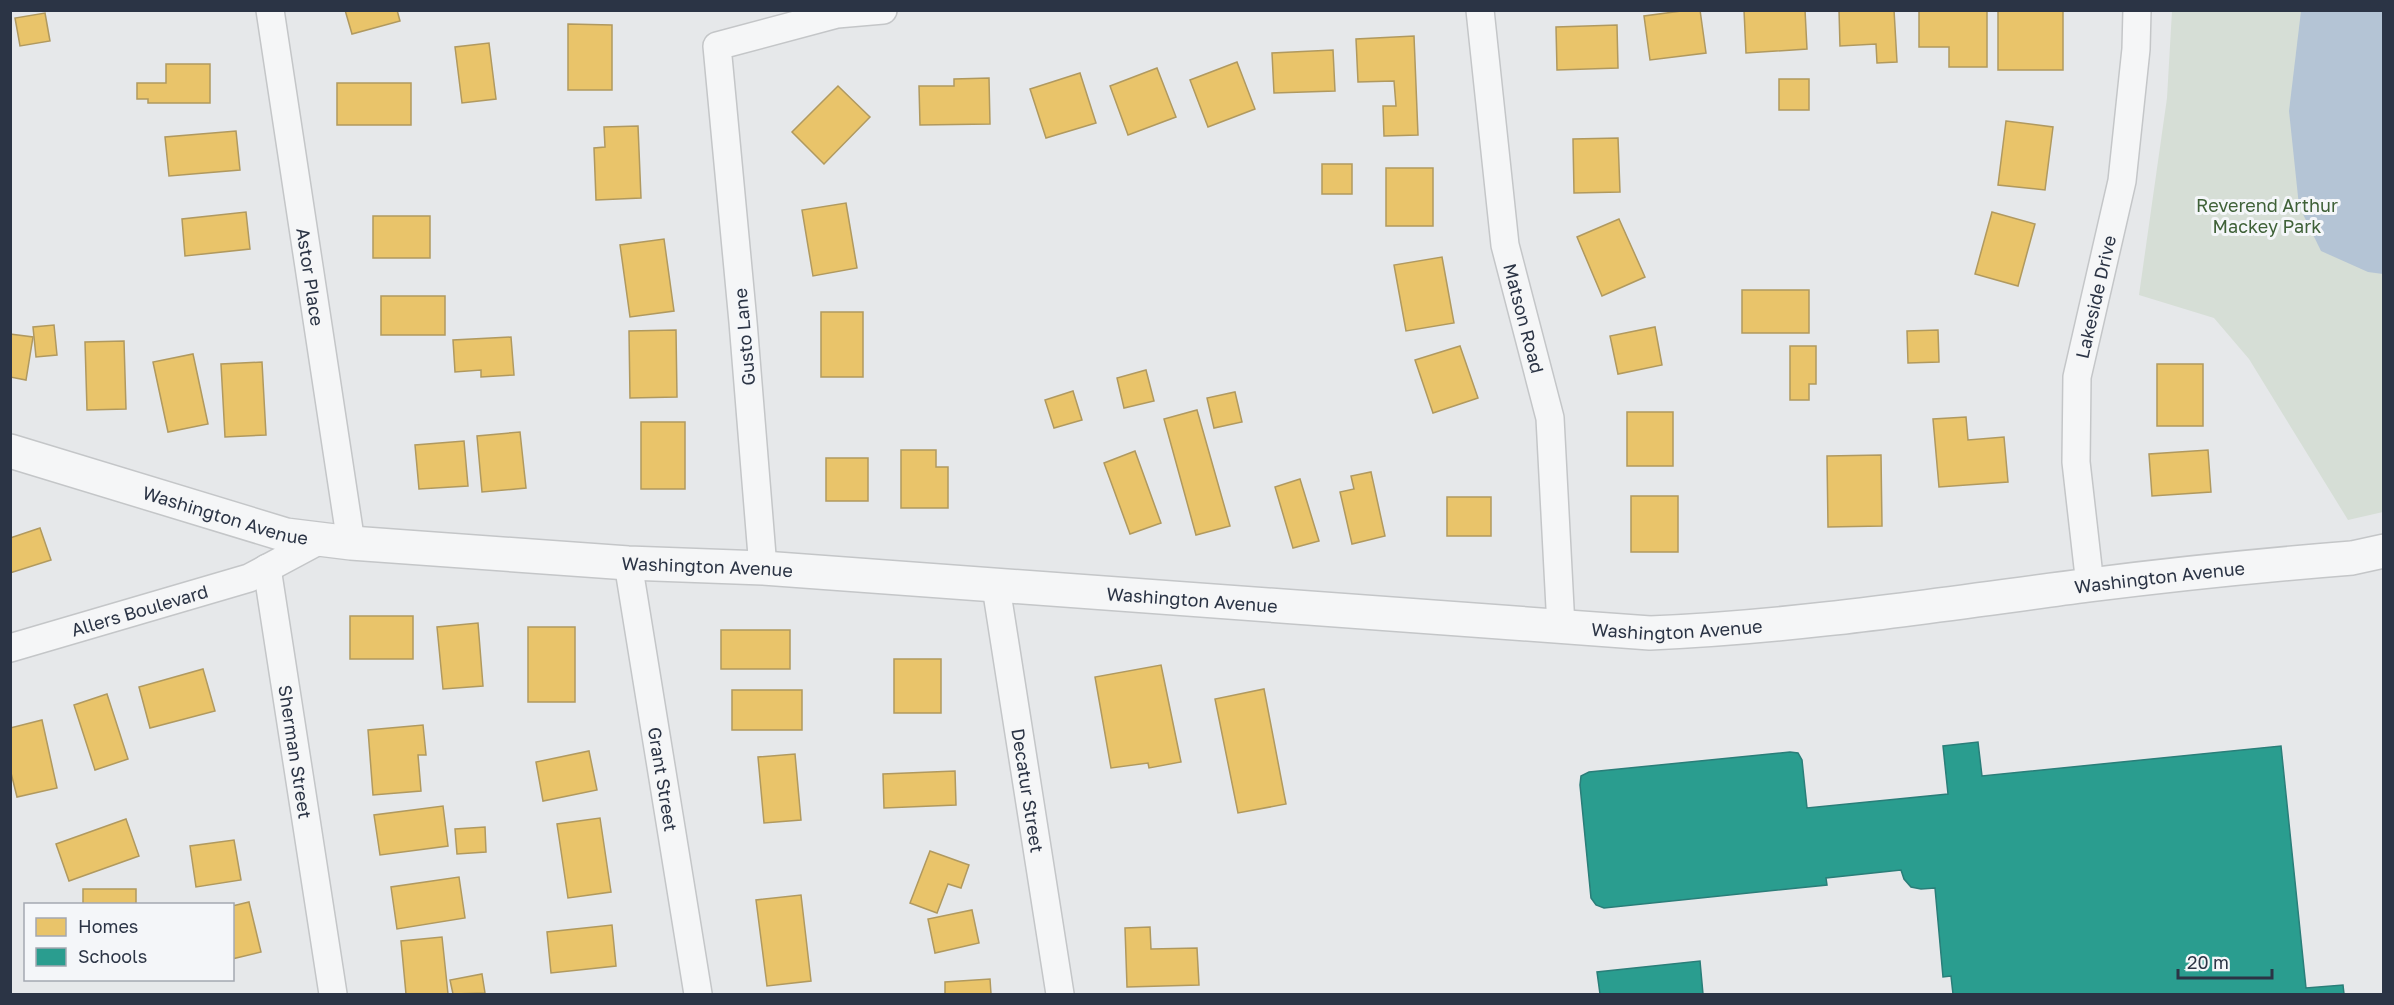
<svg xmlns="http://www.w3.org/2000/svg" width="2394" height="1005" viewBox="0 0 2394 1005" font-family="'Golos Text',sans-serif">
  <rect width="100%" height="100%" fill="#e6e8ea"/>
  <polygon fill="#d6ded6" points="2172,11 2383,11 2383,512 2348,520 2249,359 2214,318 2139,295 2167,98"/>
  <polygon fill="#b4c4d5" points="2301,11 2383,11 2383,274 2368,272 2321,251 2299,206 2289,111"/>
  <g fill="#e9c46a" stroke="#b0995f" stroke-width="1.5">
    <polygon points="345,10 397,10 400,21 352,34"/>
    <polygon points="1689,10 1700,10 1706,53 1650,60 1644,16"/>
    <polygon points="1744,10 1805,10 1807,49 1746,53"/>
    <polygon points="1839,10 1894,10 1897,62 1877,63 1876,44 1840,46"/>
    <polygon points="1919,10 1987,10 1987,67 1949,67 1949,47 1919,47"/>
    <rect x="1998" y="10" width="65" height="60"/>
    <polygon points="45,13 50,41 20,46 15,18"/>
    <polygon points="568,24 612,25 612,90 568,90"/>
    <polygon points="1617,25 1618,68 1557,70 1556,27"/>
    <polygon points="1414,36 1418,135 1384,136 1383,106 1396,106 1394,81 1358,82 1356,39"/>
    <polygon points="489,43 496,99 462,103 455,47"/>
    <polygon points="1333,50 1335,91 1274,93 1272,53"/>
    <polygon points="1237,62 1255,109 1208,127 1190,80"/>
    <polygon points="166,64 210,64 210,103 148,103 148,99 137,99 137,83 166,83"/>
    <polygon points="1157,68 1176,117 1128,135 1110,86"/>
    <polygon points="1080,73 1096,123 1046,138 1030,89"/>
    <polygon points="989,78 990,124 920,125 919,86 954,86 954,79"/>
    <rect x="1779" y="79" width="30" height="31"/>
    <rect x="337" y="83" width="74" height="42"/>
    <polygon points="838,86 870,117 824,164 792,132"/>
    <polygon points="2006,121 2053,127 2045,190 1998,185"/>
    <polygon points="638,126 641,198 596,200 594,148 605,147 604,127"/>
    <polygon points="236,131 240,170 169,176 165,137"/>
    <polygon points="1618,138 1620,192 1574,193 1573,139"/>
    <rect x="1322" y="164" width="30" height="30"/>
    <rect x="1386" y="168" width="47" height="58"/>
    <polygon points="846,203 857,268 813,276 802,210"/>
    <polygon points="246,212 250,249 185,256 182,219"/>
    <polygon points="1992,212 2035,224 2018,286 1975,274"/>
    <rect x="373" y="216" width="57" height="42"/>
    <polygon points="1619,219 1645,277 1602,296 1577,237"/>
    <polygon points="664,239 674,311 630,317 620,245"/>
    <polygon points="1442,257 1454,323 1406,331 1394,265"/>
    <rect x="1742" y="290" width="67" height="43"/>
    <rect x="381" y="296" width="64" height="39"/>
    <rect x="821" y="312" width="42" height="65"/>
    <polygon points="54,325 57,355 36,357 33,327"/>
    <polygon points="1655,327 1662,365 1618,374 1610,336"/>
    <polygon points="676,330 677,397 630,398 629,331"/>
    <polygon points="1938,330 1939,362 1908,363 1907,331"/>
    <polygon points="10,334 33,337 26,380 10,377"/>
    <polygon points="511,337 514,375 481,377 481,370 455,372 453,340"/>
    <polygon points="124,341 126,409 87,410 85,342"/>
    <polygon points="1460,346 1478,398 1433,413 1415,360"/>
    <polygon points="1790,346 1816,346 1816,384 1809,384 1809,400 1790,400"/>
    <polygon points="193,354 208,424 168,432 153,362"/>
    <polygon points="262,362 266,435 225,437 221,364"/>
    <rect x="2157" y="364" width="46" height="62"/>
    <polygon points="1146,370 1154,401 1124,408 1117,378"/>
    <polygon points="1073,391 1082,420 1054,428 1045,400"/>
    <polygon points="1235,392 1242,422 1214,428 1207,398"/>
    <polygon points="1197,410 1230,526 1196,535 1164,419"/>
    <rect x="1627" y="412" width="46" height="54"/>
    <polygon points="1966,417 1968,440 2004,437 2008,482 1939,487 1933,419"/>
    <rect x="641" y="422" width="44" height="67"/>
    <polygon points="520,432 526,488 482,492 477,436"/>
    <polygon points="464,441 468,486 419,489 415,445"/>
    <polygon points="901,450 936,450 936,467 948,467 948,508 901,508"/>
    <polygon points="2208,450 2211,492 2152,496 2149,454"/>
    <polygon points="1135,451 1161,523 1130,534 1104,463"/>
    <polygon points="1881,455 1882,526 1828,527 1827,456"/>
    <rect x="826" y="458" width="42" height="43"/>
    <polygon points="1371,472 1385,536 1352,544 1340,492 1354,489 1351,476"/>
    <polygon points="1300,479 1319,541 1293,548 1275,487"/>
    <rect x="1631" y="496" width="47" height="56"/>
    <rect x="1447" y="497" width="44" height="39"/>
    <polygon points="40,528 51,560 10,573 10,538"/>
    <rect x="350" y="616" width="63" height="43"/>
    <polygon points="478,623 483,686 443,689 437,627"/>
    <rect x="528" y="627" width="47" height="75"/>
    <rect x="721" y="630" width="69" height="39"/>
    <rect x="894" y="659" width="47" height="54"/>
    <polygon points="1161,665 1181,762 1149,768 1148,763 1111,768 1095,677"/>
    <polygon points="203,669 215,711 150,728 139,687"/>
    <polygon points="1264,689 1286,804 1238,813 1215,699"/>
    <rect x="732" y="690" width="70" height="40"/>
    <polygon points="107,694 128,759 95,770 74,705"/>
    <polygon points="42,720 57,788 17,797 10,769 10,728"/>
    <polygon points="423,725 426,755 418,755 421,791 373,795 368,730"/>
    <polygon points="589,751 597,790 543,801 536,762"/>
    <polygon points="795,754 801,820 764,823 758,757"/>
    <polygon points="955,771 956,805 884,808 883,774"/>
    <polygon points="443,806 448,846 380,855 374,815"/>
    <polygon points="600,818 611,892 568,898 557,824"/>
    <polygon points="126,819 139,856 69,881 56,844"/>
    <polygon points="485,827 486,852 457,854 455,829"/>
    <polygon points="234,840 241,880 196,887 190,846"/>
    <polygon points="930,851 969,865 961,888 948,884 937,913 910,903"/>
    <polygon points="459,877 465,918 397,929 391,887"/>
    <rect x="83" y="889" width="53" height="15"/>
    <polygon points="801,895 811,981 767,986 756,900"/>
    <polygon points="249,902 261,952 232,959 232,906"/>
    <polygon points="972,910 979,943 935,953 928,919"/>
    <polygon points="612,925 616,966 551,973 547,932"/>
    <polygon points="1150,927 1151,949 1197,948 1199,985 1127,987 1125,928"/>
    <polygon points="442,937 448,994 406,994 401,941"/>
    <polygon points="482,974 485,993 453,994 450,980"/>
    <polygon points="990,979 991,994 945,994 945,982"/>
  </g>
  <g fill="#2a9d8f" stroke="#2a7e79" stroke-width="1.5">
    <polygon points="1978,742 1982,776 2281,746 2306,988 2343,985 2344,994 1953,994 1951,976 1943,977 1935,888 1921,889 1911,887 1904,879 1901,870 1826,878 1827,885 1604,908 1596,905 1591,898 1580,785 1581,776 1589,772 1790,752 1798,753 1802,760 1807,808 1948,794 1943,746"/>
    <polygon points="1700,961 1703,994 1600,994 1597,972"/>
  </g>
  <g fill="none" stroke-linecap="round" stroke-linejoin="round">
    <g stroke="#c4c6c8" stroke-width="30">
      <g id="minor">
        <path id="s1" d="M 270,10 L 351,543"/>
        <path id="s2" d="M 1480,10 L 1505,245 L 1550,418 L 1561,627"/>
        <path id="s3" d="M 628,563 L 698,994"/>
        <path id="s4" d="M 267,568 L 333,994"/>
        <polyline points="763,568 743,322 717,46 837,14 883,10"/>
        <path id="s5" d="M 2090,585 L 2076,462 L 2077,377 L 2122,181 L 2136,49 L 2137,10"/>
        <path id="s6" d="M 996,587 L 1060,994"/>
        <path id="s7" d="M 10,648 L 249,578 L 320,540"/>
      </g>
    </g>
    <g stroke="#c4c6c8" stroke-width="36">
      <g id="tertiary">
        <path id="s8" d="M 10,451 L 286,535 L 351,543 L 628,563 L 763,568 L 1650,633 C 1797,627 1943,604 2089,585 C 2176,574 2264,565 2352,558 L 2384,551"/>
      </g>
    </g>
    <use href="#minor" stroke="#f5f6f7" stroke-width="27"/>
    <use href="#tertiary" stroke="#f5f6f7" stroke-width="33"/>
  </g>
  <g text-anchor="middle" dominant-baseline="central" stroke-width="6" stroke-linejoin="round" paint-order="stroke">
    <g font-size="18" fill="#3f6138" stroke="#f4f6f9">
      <text x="2267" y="205">Reverend Arthur<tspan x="2267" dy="21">Mackey Park</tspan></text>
    </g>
    <g font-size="18" fill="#2b3445" stroke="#f4f6f9">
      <text stroke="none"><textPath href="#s1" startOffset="270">Astor Place</textPath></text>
      <text stroke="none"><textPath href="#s5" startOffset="291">Lakeside Drive</textPath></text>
      <text stroke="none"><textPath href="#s2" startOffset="312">Matson Road</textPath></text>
      <text transform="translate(744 337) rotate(-95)">Gusto Lane</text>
      <text stroke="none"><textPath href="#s8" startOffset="225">Washington Avenue</textPath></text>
      <text stroke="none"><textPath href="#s8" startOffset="711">Washington Avenue</textPath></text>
      <text stroke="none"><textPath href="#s8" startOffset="2169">Washington Avenue</textPath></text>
      <text stroke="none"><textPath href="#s8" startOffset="1197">Washington Avenue</textPath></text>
      <text stroke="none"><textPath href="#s7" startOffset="135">Allers Boulevard</textPath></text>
      <text stroke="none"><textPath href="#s8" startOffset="1683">Washington Avenue</textPath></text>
      <text stroke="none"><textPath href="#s4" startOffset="186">Sherman Street</textPath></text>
      <text stroke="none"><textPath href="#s3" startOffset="219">Grant Street</textPath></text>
      <text stroke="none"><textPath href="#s6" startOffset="206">Decatur Street</textPath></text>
    </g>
  </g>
  <rect width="2394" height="1005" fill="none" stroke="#2b3445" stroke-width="24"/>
  <rect x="24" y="903" width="210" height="78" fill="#f4f6f9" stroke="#a4a8b1" stroke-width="1.5"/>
  <rect x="36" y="918" width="30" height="18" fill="#e9c46a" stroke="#a4a8b1" stroke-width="1.5"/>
  <text x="78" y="933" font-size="18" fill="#2b3445">Homes</text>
  <rect x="36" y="948" width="30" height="18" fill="#2a9d8f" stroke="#a4a8b1" stroke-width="1.5"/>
  <text x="78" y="963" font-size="18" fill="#2b3445">Schools</text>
  <path d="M2178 969v9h94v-9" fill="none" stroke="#2b3445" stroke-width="3"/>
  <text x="2187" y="969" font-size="18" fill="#2b3445" stroke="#f4f6f9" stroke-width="4.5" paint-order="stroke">20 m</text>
</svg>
